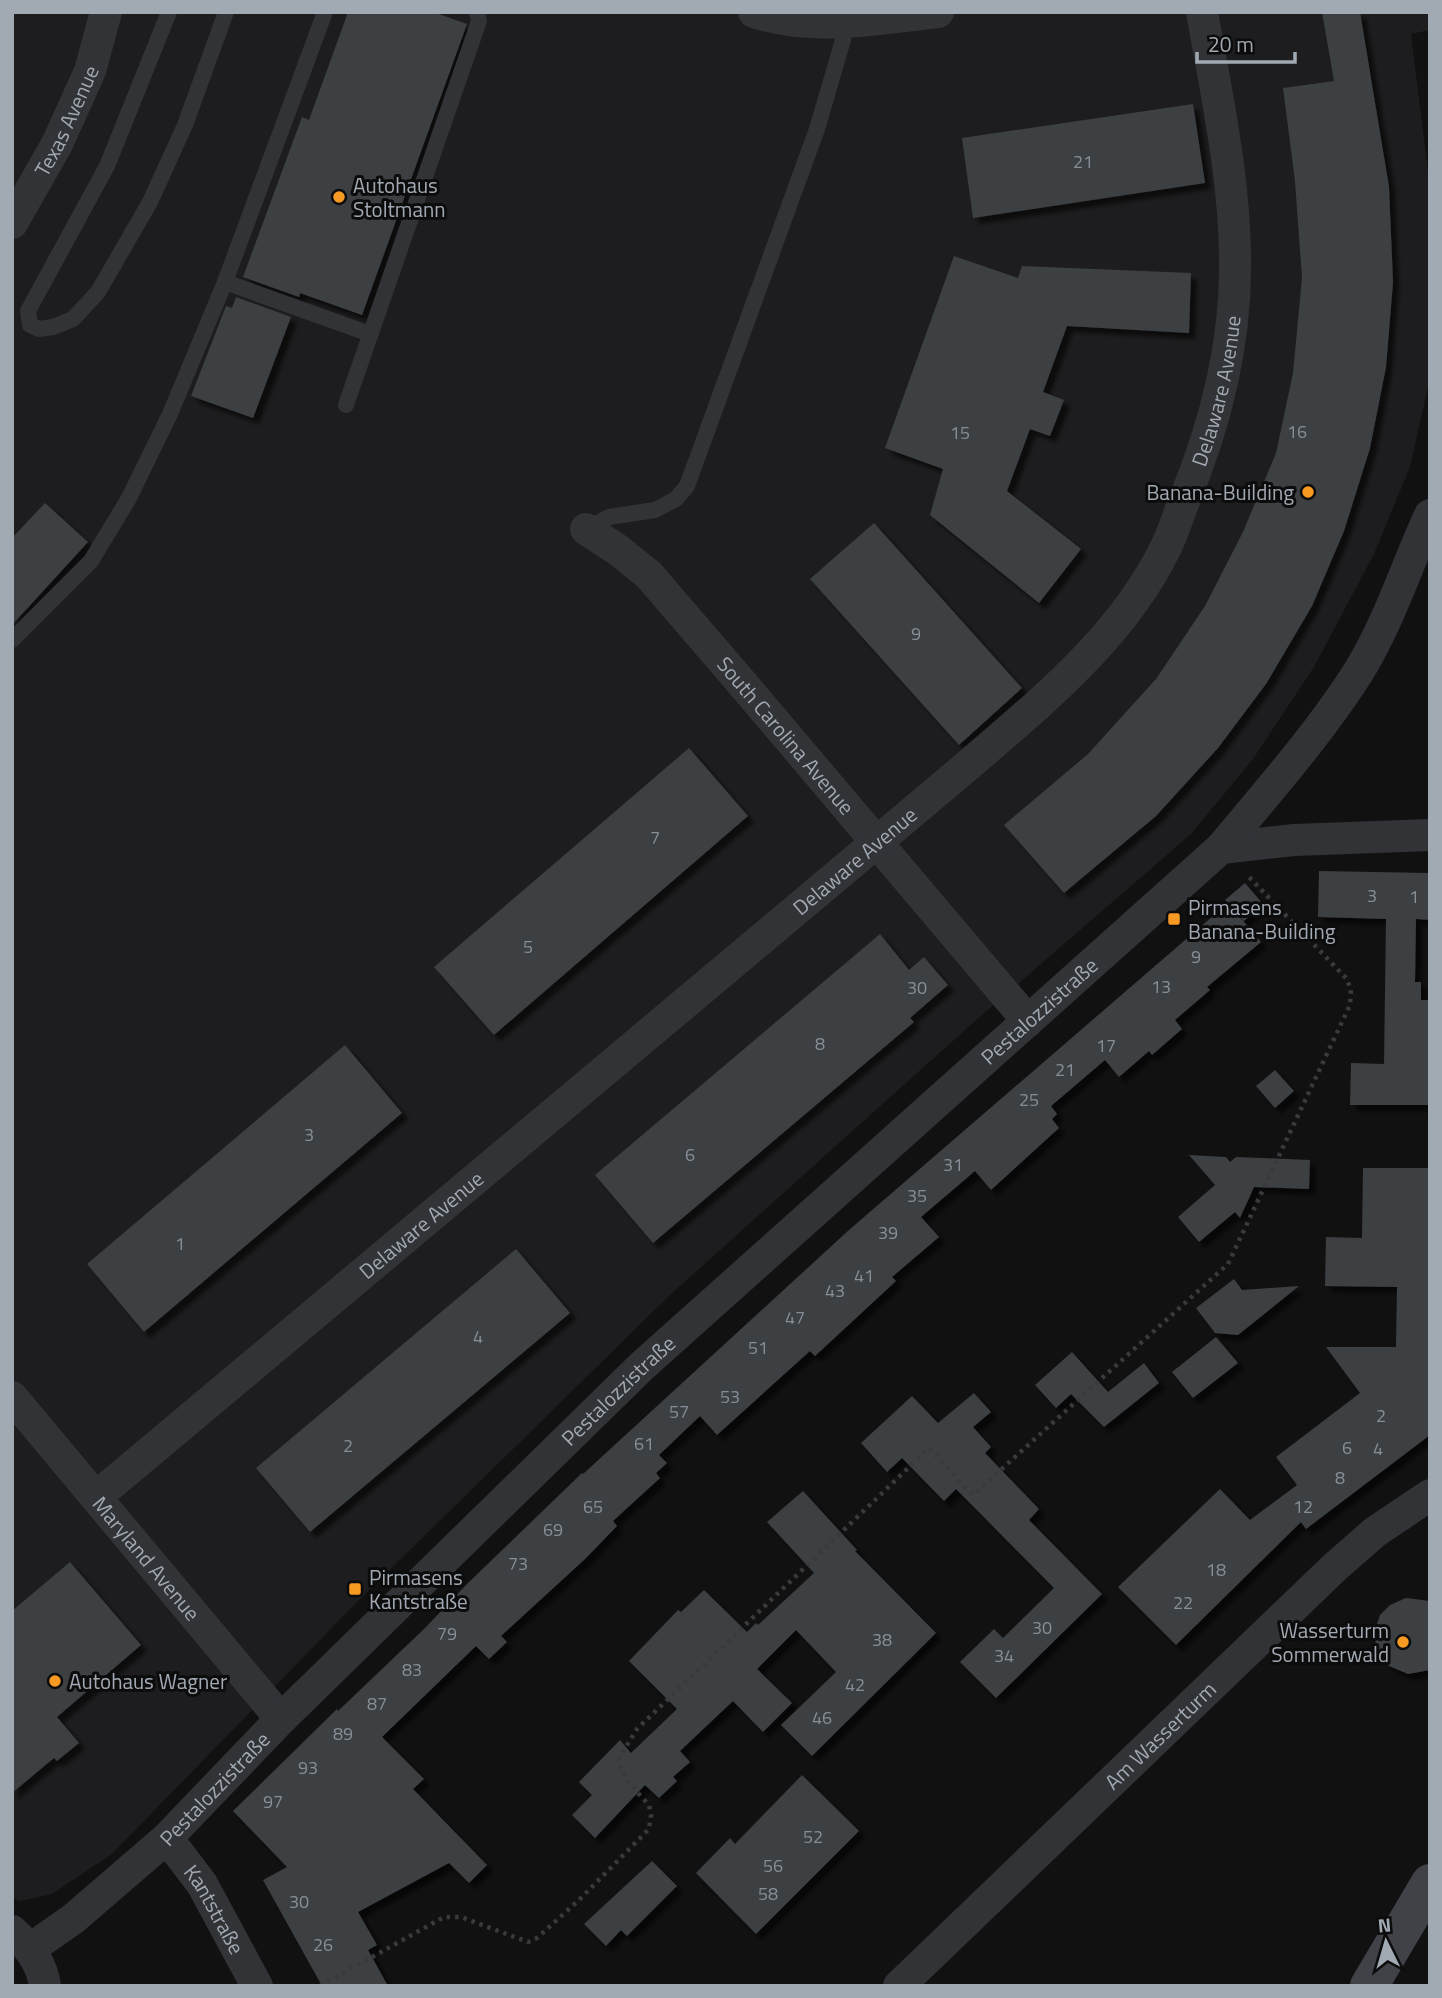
<svg xmlns="http://www.w3.org/2000/svg" width="1442" height="1998" viewBox="0 0 1442 1998" font-family="'Titillium Web',sans-serif">
  <defs>
    <filter id="shadow"><feDropShadow dx="6" dy="6" stdDeviation="2" flood-color="#0009"/></filter>
  </defs>
  <rect width="100%" height="100%" fill="#111112"/>
  <polygon fill="#1d1d1f" points="12,12 1430,12 1430,30 1411,34 1430,187 1430,378 1410,467 1374,554 1314,667 1253,759 1191,834 974,1022 671,1294 358,1601 112,1854 52,1894 20,1901 12,1898"/>
  <g fill="#3d3f42" filter="url(#shadow)">
    <polygon points="348,12 433,12 467,24 362,315 300,293 299,297 243,277 302,117 309,120"/>
    <polygon points="1322,12 1360,12 1389,187 1393,282 1386,367 1370,448 1344,531 1312,606 1266,684 1218,748 1156,816 1064,893 1004,825 1088,754 1156,679 1205,606 1243,532 1276,453 1293,373 1302,278 1295,181 1283,88 1334,81"/>
    <polygon points="1193,104 1205,183 973,218 962,138"/>
    <polygon points="954,256 1018,278 1022,266 1191,273 1189,333 1067,326 1043,392 1064,400 1050,436 1030,429 1007,491 1081,549 1039,603 930,515 943,469 885,448"/>
    <polygon points="236,297 291,317 253,418 191,396 226,306 232,308"/>
    <polygon points="45,503 88,542 12,625 12,538"/>
    <polygon points="874,523 1022,688 959,745 810,579"/>
    <polygon points="689,748 748,816 494,1035 434,967"/>
    <polygon points="1319,871 1430,873 1430,920 1416,919 1415,982 1421,982 1421,1000 1430,1000 1430,1105 1350,1105 1351,1063 1384,1064 1386,919 1318,917"/>
    <polygon points="1245,883 1263,904 1244,921 1229,904 1261,942 1207,987 1210,990 1175,1020 1182,1029 1152,1055 1149,1051 1119,1077 1105,1060 1051,1106 1057,1114 1052,1119 1059,1128 991,1190 975,1171 921,1217 939,1237 892,1277 896,1281 815,1356 810,1351 717,1435 700,1416 659,1455 667,1463 656,1473 660,1478 613,1521 617,1526 585,1559 501,1636 507,1642 489,1659 476,1646 382,1737 424,1779 413,1789 487,1865 469,1883 449,1863 358,1912 377,1945 368,1950 388,1986 322,1986 263,1880 287,1867 233,1811 337,1709 338,1711 425,1628 468,1583 582,1473 583,1474 849,1230 1228,903 1225,900"/>
    <polygon points="880,934 909,970 924,957 948,985 910,1018 914,1022 653,1243 595,1175"/>
    <polygon points="345,1045 402,1113 144,1332 87,1264"/>
    <polygon points="1275,1070 1294,1091 1275,1108 1256,1086"/>
    <polygon points="1189,1155 1226,1157 1230,1162 1236,1157 1310,1160 1309,1189 1254,1187 1240,1218 1235,1212 1199,1242 1178,1217 1215,1185"/>
    <polygon points="1363,1168 1430,1168 1430,1435 1306,1529 1301,1522 1176,1645 1118,1587 1220,1489 1250,1520 1297,1485 1276,1457 1360,1393 1326,1347 1396,1347 1397,1287 1325,1286 1326,1237 1362,1238"/>
    <polygon points="516,1249 570,1313 310,1532 256,1468"/>
    <polygon points="1234,1279 1242,1290 1299,1286 1238,1335 1215,1333 1196,1308"/>
    <polygon points="1216,1337 1238,1363 1193,1398 1172,1372"/>
    <polygon points="1072,1352 1108,1392 1144,1363 1159,1383 1104,1427 1071,1394 1056,1408 1035,1385"/>
    <polygon points="974,1393 991,1412 973,1427 991,1447 985,1453 1039,1509 1029,1520 1102,1594 996,1698 960,1662 994,1629 1003,1638 1054,1588 956,1489 944,1501 902,1458 887,1472 861,1443 912,1396 938,1423"/>
    <polygon points="803,1491 857,1550 855,1551 936,1633 812,1756 781,1725 836,1672 796,1630 757,1669 792,1703 763,1732 733,1701 680,1751 690,1762 673,1777 677,1781 659,1798 645,1785 595,1838 572,1815 592,1795 579,1782 620,1740 631,1753 677,1709 629,1661 678,1610 681,1612 704,1590 747,1632 756,1623 758,1625 814,1573 767,1522"/>
    <polygon points="70,1562 141,1645 57,1717 79,1743 57,1761 54,1758 12,1793 12,1611"/>
    <polygon points="1406,1598 1430,1601 1430,1670 1408,1674 1389,1666 1377,1651 1374,1633 1380,1615 1390,1605"/>
    <polygon points="802,1775 859,1831 756,1934 696,1873 730,1838 735,1844"/>
    <polygon points="652,1861 677,1886 627,1936 621,1930 606,1946 584,1924"/>
  </g>
  <g fill="none" stroke-linecap="round" stroke-linejoin="round">
    <polyline stroke="#383a3e" stroke-width="4.5" stroke-dasharray="3.5 5" stroke-linecap="butt" points="320,1986 444,1917 461,1917 528,1942 537,1938 579,1900 649,1829 651,1815 649,1805 627,1781 621,1769 619,1758 637,1729 929,1448 973,1495 1228,1264 1350,1005 1351,989 1346,978 1248,876"/>
    <g stroke="#323337" stroke-width="16">
      <polyline points="169,12 107,166 28,311 30,325 39,329 53,327 73,319 98,292 150,202 185,125 226,12"/>
      <polyline points="325,12 225,282 370,334"/>
      <polyline points="346,405 479,21 477,12"/>
      <polyline points="586,529 609,517 655,510 676,499 687,486 817,129 843,40 845,22"/>
      <polyline points="12,640 91,561 129,498 170,414 225,282"/>
    </g>
    <g stroke="#323337" stroke-width="32">
      <path d="M 754,12 C 813,32 877,19 938,12"/>
      <path id="s1" d="M 12,223 L 57,144 L 90,71 L 106,12"/>
      <path id="s2" d="M 586,529 L 618,550 L 649,575 L 741,682 L 1028,1021"/>
      <polyline points="1221,848 1294,840 1430,835"/>
      <path id="s3" d="M 12,1397 L 281,1719"/>
      <path id="s4" d="M 96,1497 C 325,1305 554,1113 783,921 C 844,870 905,818 966,767 C 1040,703 1122,638 1166,547 C 1173,533 1178,516 1184,501 C 1214,428 1235,349 1235,269 C 1236,183 1217,97 1202,12"/>
      <path id="s5" d="M 167,1838 L 202,1884 L 257,1986"/>
      <path d="M 12,1931 C 29,1946 42,1963 45,1986"/>
      <path id="s6" d="M 30,1949 L 73,1919 L 167,1838 L 281,1719 L 642,1366 L 1221,848 C 1269,790 1319,734 1359,671 C 1389,622 1406,567 1430,515"/>
      <path id="s7" d="M 899,1986 L 1335,1567 L 1375,1532 L 1430,1495"/>
    </g>
    <polyline stroke="#404247" stroke-width="38" points="1369,1986 1430,1883"/>
  </g>
  <g fill="#f79a24" stroke="#0c0c0d" stroke-width="2.5">
    <circle cx="339" cy="197" r="7"/>
    <circle cx="1308" cy="492" r="7"/>
    <rect x="1167" y="912" width="14" height="14" rx="3.5"/>
    <rect x="348" y="1582" width="14" height="14" rx="3.5"/>
    <circle cx="1403" cy="1642" r="7"/>
    <circle cx="55" cy="1681" r="7"/>
  </g>
  <g text-anchor="middle" dominant-baseline="central" stroke-width="6" stroke-linejoin="round" paint-order="stroke">
    <g font-size="18" fill="#888e97">
      <text x="1083" y="161">21</text>
      <text x="1297" y="431">16</text>
      <text x="960" y="432">15</text>
      <text x="916" y="633">9</text>
      <text x="655" y="837">7</text>
      <text x="1372" y="895">3</text>
      <text x="1414" y="896">1</text>
      <text x="528" y="946">5</text>
      <text x="1196" y="956">9</text>
      <text x="1161" y="986">13</text>
      <text x="917" y="987">30</text>
      <text x="820" y="1043">8</text>
      <text x="1106" y="1045">17</text>
      <text x="1065" y="1069">21</text>
      <text x="1029" y="1099">25</text>
      <text x="309" y="1134">3</text>
      <text x="690" y="1154">6</text>
      <text x="953" y="1164">31</text>
      <text x="917" y="1195">35</text>
      <text x="888" y="1232">39</text>
      <text x="180" y="1243">1</text>
      <text x="864" y="1275">41</text>
      <text x="835" y="1290">43</text>
      <text x="795" y="1317">47</text>
      <text x="478" y="1336">4</text>
      <text x="758" y="1347">51</text>
      <text x="730" y="1396">53</text>
      <text x="679" y="1411">57</text>
      <text x="1381" y="1415">2</text>
      <text x="644" y="1443">61</text>
      <text x="348" y="1445">2</text>
      <text x="1347" y="1447">6</text>
      <text x="1378" y="1448">4</text>
      <text x="1340" y="1477">8</text>
      <text x="593" y="1506">65</text>
      <text x="1303" y="1506">12</text>
      <text x="553" y="1529">69</text>
      <text x="518" y="1563">73</text>
      <text x="1216" y="1569">18</text>
      <text x="1183" y="1602">22</text>
      <text x="1042" y="1627">30</text>
      <text x="447" y="1633">79</text>
      <text x="882" y="1639">38</text>
      <text x="1004" y="1655">34</text>
      <text x="412" y="1669">83</text>
      <text x="855" y="1684">42</text>
      <text x="377" y="1703">87</text>
      <text x="822" y="1717">46</text>
      <text x="343" y="1733">89</text>
      <text x="308" y="1767">93</text>
      <text x="273" y="1801">97</text>
      <text x="813" y="1836">52</text>
      <text x="773" y="1865">56</text>
      <text x="768" y="1893">58</text>
      <text x="299" y="1901">30</text>
      <text x="323" y="1944">26</text>
    </g>
    <g font-size="21" fill="#a1a9b3" stroke="#0c0c0d">
      <text stroke="none"><textPath href="#s1" startOffset="116">Texas Avenue</textPath></text>
      <text stroke="none"><textPath href="#s4" startOffset="1600">Delaware Avenue</textPath></text>
      <text stroke="none"><textPath href="#s2" startOffset="289">South Carolina Avenue</textPath></text>
      <text stroke="none"><textPath href="#s4" startOffset="990">Delaware Avenue</textPath></text>
      <text stroke="none"><textPath href="#s6" startOffset="1379">Pestalozzistraße</textPath></text>
      <text stroke="none"><textPath href="#s4" startOffset="424">Delaware Avenue</textPath></text>
      <text stroke="none"><textPath href="#s6" startOffset="812">Pestalozzistraße</textPath></text>
      <text stroke="none"><textPath href="#s3" startOffset="210">Maryland Avenue</textPath></text>
      <text stroke="none"><textPath href="#s7" startOffset="362">Am Wasserturm</textPath></text>
      <text stroke="none"><textPath href="#s6" startOffset="245">Pestalozzistraße</textPath></text>
      <text stroke="none"><textPath href="#s5" startOffset="86">Kantstraße</textPath></text>
    </g>
    <g font-size="21" fill="#a1a9b3" stroke="#0c0c0d" text-anchor="start">
      <text x="353" y="185">Autohaus<tspan x="353" dy="24">Stoltmann</tspan></text>
      <text x="1294" y="492" text-anchor="end">Banana-Building</text>
      <text x="1188" y="907">Pirmasens<tspan x="1188" dy="24">Banana-Building</tspan></text>
      <text x="369" y="1577">Pirmasens<tspan x="369" dy="24">Kantstraße</tspan></text>
      <text x="1389" y="1630" text-anchor="end">Wasserturm<tspan x="1389" dy="24">Sommerwald</tspan></text>
      <text x="69" y="1681">Autohaus Wagner</text>
    </g>
  </g>
  <rect width="1442" height="1998" fill="none" stroke="#a1a9b3" stroke-width="28"/>
  <g transform="translate(1386 1942) rotate(355)" stroke="#0c0c0d" stroke-width="5" paint-order="stroke">
  <path d="M0-5L12 26L0 18L-12 26Z" fill="#a1a9b3"/>
  <text y="-10" font-size="19" font-weight="bold" text-anchor="middle" fill="#a1a9b3">N</text>
  </g>
  <path d="M1197 52v10h98v-10" fill="none" stroke="#a1a9b3" stroke-width="3.5"/>
  <text x="1208" y="52" font-size="21" fill="#a1a9b3" stroke="#0c0c0d" stroke-width="5" paint-order="stroke">20 m</text>
</svg>
